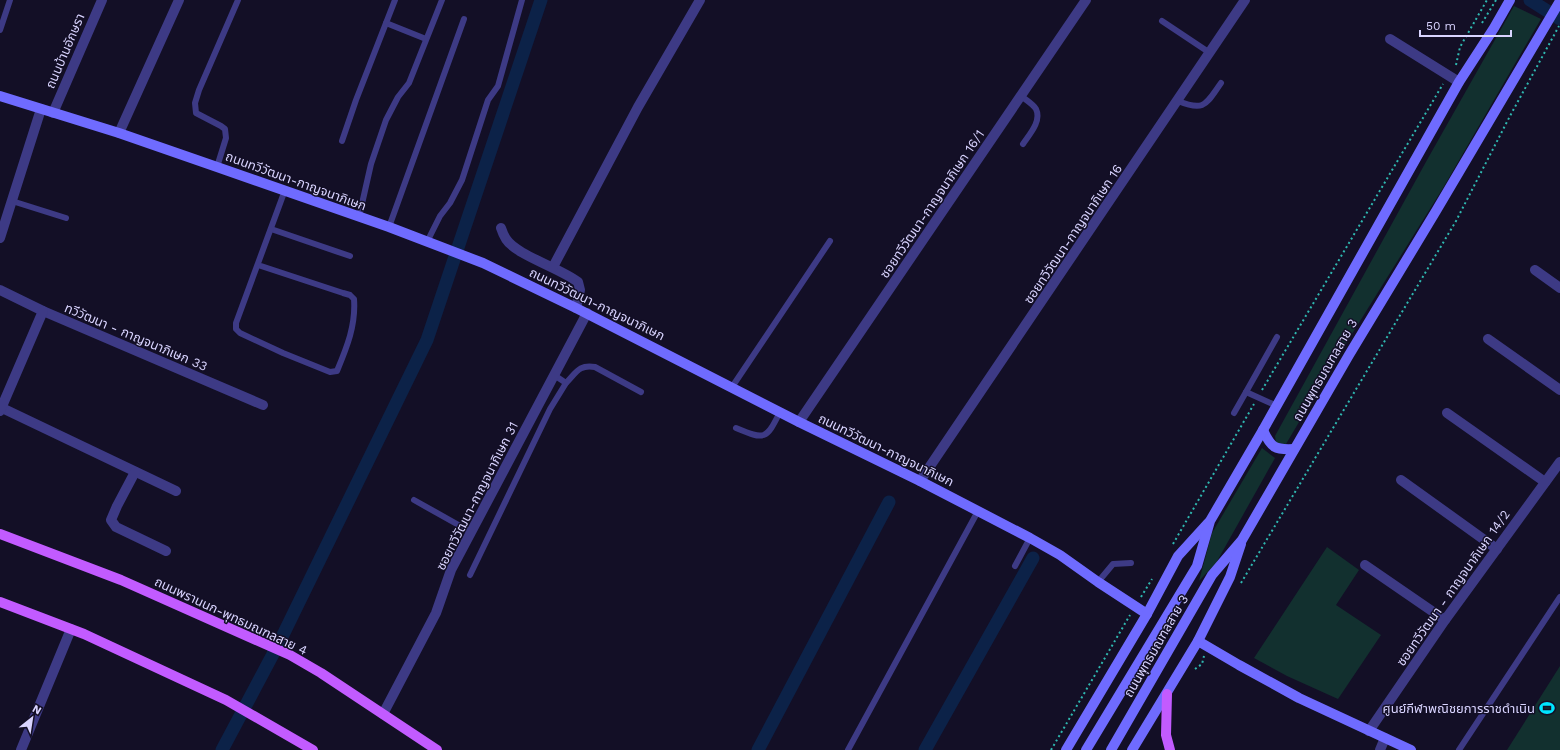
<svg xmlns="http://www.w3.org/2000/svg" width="1560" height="750" viewBox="0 0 1560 750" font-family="'Work Sans','Noto Sans Thai',sans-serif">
  <rect width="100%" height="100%" fill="#130f26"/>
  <g fill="#12302f">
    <polygon points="1514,6 1541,19 1443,188 1337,358 1286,444 1276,443 1275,436 1427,160"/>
    <polygon points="1262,448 1275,458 1216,563 1199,581 1212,533"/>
    <polygon points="1327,547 1359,570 1336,605 1381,635 1338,699 1287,676 1254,658"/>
    <polygon points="1560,666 1560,750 1507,750"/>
  </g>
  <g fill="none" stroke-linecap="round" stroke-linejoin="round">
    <g stroke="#0c2248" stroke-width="13">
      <polyline points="1530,0 1560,19"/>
      <polyline points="222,750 281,639 427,340 541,0"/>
      <polyline points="758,750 889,502"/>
      <polyline points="925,750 1033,558"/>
    </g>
    <g stroke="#2fb8b0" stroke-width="2" stroke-dasharray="2 3" stroke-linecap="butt">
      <polyline points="1482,23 1496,0"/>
      <polyline points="1456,65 1460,47 1487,0"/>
      <polyline points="1262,390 1443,84"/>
      <polyline points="1173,544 1254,404"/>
      <polyline points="1241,583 1456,221 1510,116 1559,26"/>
      <polyline points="1141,597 1152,579"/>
      <polyline points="1195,669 1202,664 1204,656"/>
      <polyline points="1051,750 1130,615"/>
    </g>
    <g stroke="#3d3a85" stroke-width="6">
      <polyline points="1162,21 1210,53"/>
      <polyline points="386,23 426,39"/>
      <polyline points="0,30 10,0"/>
      <path d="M 1021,96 C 1026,100 1033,104 1036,109 C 1042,121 1029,135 1023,144"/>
      <path d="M 1178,101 C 1205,112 1206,104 1221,83"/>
      <polyline points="342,141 356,100 395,0"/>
      <polyline points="217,167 226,138 225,129 221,126 196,113 195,103 199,90 238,0"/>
      <polyline points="12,201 66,218"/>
      <polyline points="359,217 371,164 386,120 398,97 409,83 442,0"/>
      <polyline points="389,227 464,19"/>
      <polyline points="271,229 350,256"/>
      <polyline points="427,242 440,216 450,203 462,180 488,100 498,86 522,0"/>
      <path d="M 258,265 L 343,293 L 350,295 L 354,299 C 356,325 347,347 337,371 L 330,372 L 283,353 L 240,333 L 236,329 L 236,323 L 285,190"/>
      <path d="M 566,383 C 576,373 579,364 595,367 L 641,392"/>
      <polyline points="732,387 830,241"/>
      <polyline points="1277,406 1246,392 1277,337"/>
      <polyline points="1234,413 1246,392"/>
      <path d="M 736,428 C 765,440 766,440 780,412"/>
      <polyline points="414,500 471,532"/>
      <polyline points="1015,566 1030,538"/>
      <polyline points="470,575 550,409 566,383 554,375"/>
      <polyline points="1098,582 1113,564 1131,563"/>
      <polyline points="848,750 978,511"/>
      <polyline points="1459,750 1560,597"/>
    </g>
    <g stroke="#3d3a85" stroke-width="10">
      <polyline points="1390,39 1459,82"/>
      <polyline points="53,113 102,0"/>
      <polyline points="119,133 179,0"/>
      <path d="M 501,228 C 502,231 504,236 506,239 C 516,255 560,268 578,282 L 580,290 L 576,308"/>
      <polyline points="0,238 41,109"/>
      <polyline points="553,267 638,107 700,0"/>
      <polyline points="1535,270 1560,288"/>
      <polyline points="0,290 43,311 263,405"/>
      <polyline points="1488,339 1560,390"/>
      <polyline points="2,408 176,491"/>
      <polyline points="0,411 43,311"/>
      <polyline points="1447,413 1545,482"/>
      <polyline points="799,422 1086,0"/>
      <polyline points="135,472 117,506 111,520 116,527 166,551"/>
      <polyline points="1401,480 1497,549"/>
      <polyline points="920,481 1245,0"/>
      <polyline points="1365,565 1445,620"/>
      <polyline points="383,714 436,613 451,570 587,313"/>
      <polyline points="1369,731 1445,620 1560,462"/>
      <polyline points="21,750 71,629"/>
      <polyline points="1380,750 1385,738"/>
    </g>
    <g stroke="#6f6bff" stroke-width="10">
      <polyline points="0,96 119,133 217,167 389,227 483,263 576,308 799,422 920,481 1030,538 1060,555 1098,582 1147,614"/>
      <path d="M 1263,430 C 1271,448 1275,450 1294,449"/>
      <polyline points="1198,641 1239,665 1299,698 1411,750"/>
      <polyline points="1066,750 1147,614 1178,556 1208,523"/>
      <polyline points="1086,750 1197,566 1210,521 1263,430 1459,82 1494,28 1510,0"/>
      <polyline points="1111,750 1212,575 1242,540 1349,355 1436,211 1560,1"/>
      <polyline points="1132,750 1198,641 1230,577 1241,544"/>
    </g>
    <g stroke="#c25bff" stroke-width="10">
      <polyline points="0,534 121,580 290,655 321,673 437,750"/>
      <polyline points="0,602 84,634 226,700 313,750"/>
      <polyline points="1167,694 1166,735 1170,750"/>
    </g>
  </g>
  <defs>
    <g id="stadium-bare" transform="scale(1.2)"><path d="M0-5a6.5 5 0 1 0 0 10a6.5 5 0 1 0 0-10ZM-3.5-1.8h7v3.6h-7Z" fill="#00e5ff" stroke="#130f26" stroke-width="2.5" paint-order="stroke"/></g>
  </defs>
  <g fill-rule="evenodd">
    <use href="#stadium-bare" x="1547" y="708"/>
  </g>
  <g text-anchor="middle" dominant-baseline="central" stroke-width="3" stroke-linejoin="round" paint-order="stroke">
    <g font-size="13" fill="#d9d4ff" stroke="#130f26">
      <text transform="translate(65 51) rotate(-67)">ถนนบ้านอักษรา</text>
      <text transform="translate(296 181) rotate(20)">ถนนทวีวัฒนา-กาญจนาภิเษก</text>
      <text transform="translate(932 204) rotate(-56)">ซอยทวีวัฒนา-กาญจนาภิเษก 16/1</text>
      <text transform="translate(1073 234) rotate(-56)">ซอยทวีวัฒนา-กาญจนาภิเษก 16</text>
      <text transform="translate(597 304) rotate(26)">ถนนทวีวัฒนา-กาญจนาภิเษก</text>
      <text transform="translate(136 337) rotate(23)">ทวีวัฒนา - กาญจนาภิเษก 33</text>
      <text transform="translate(1325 370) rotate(-60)">ถนนพุทธมณฑลสาย 3</text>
      <text transform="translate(886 450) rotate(26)">ถนนทวีวัฒนา-กาญจนาภิเษก</text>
      <text transform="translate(477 496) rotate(-63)">ซอยทวีวัฒนา-กาญจนาภิเษก 31</text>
      <text transform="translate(1453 588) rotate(-55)">ซอยทวีวัฒนา - กาญจนาภิเษก 14/2</text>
      <text transform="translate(231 616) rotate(25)">ถนนพรานนก-พุทธมณฑลสาย 4</text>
      <text transform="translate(1156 646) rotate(-60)">ถนนพุทธมณฑลสาย 3</text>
    </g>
    <g font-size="13" fill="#d9d4ff" stroke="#130f26" text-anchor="end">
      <text x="1535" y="708">ศูนย์กีฬาพณิชยการราชดำเนิน</text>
    </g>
  </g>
  <g transform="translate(32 718) rotate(30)" stroke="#130f26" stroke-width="3" paint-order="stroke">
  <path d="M0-3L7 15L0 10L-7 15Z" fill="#d9d4ff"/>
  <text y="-6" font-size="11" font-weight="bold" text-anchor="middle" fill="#d9d4ff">N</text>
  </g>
  <path d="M1420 30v6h91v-6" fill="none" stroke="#d9d4ff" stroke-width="2"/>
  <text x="1426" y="30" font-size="12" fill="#d9d4ff" stroke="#130f26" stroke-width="3" paint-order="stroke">50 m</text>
</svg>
